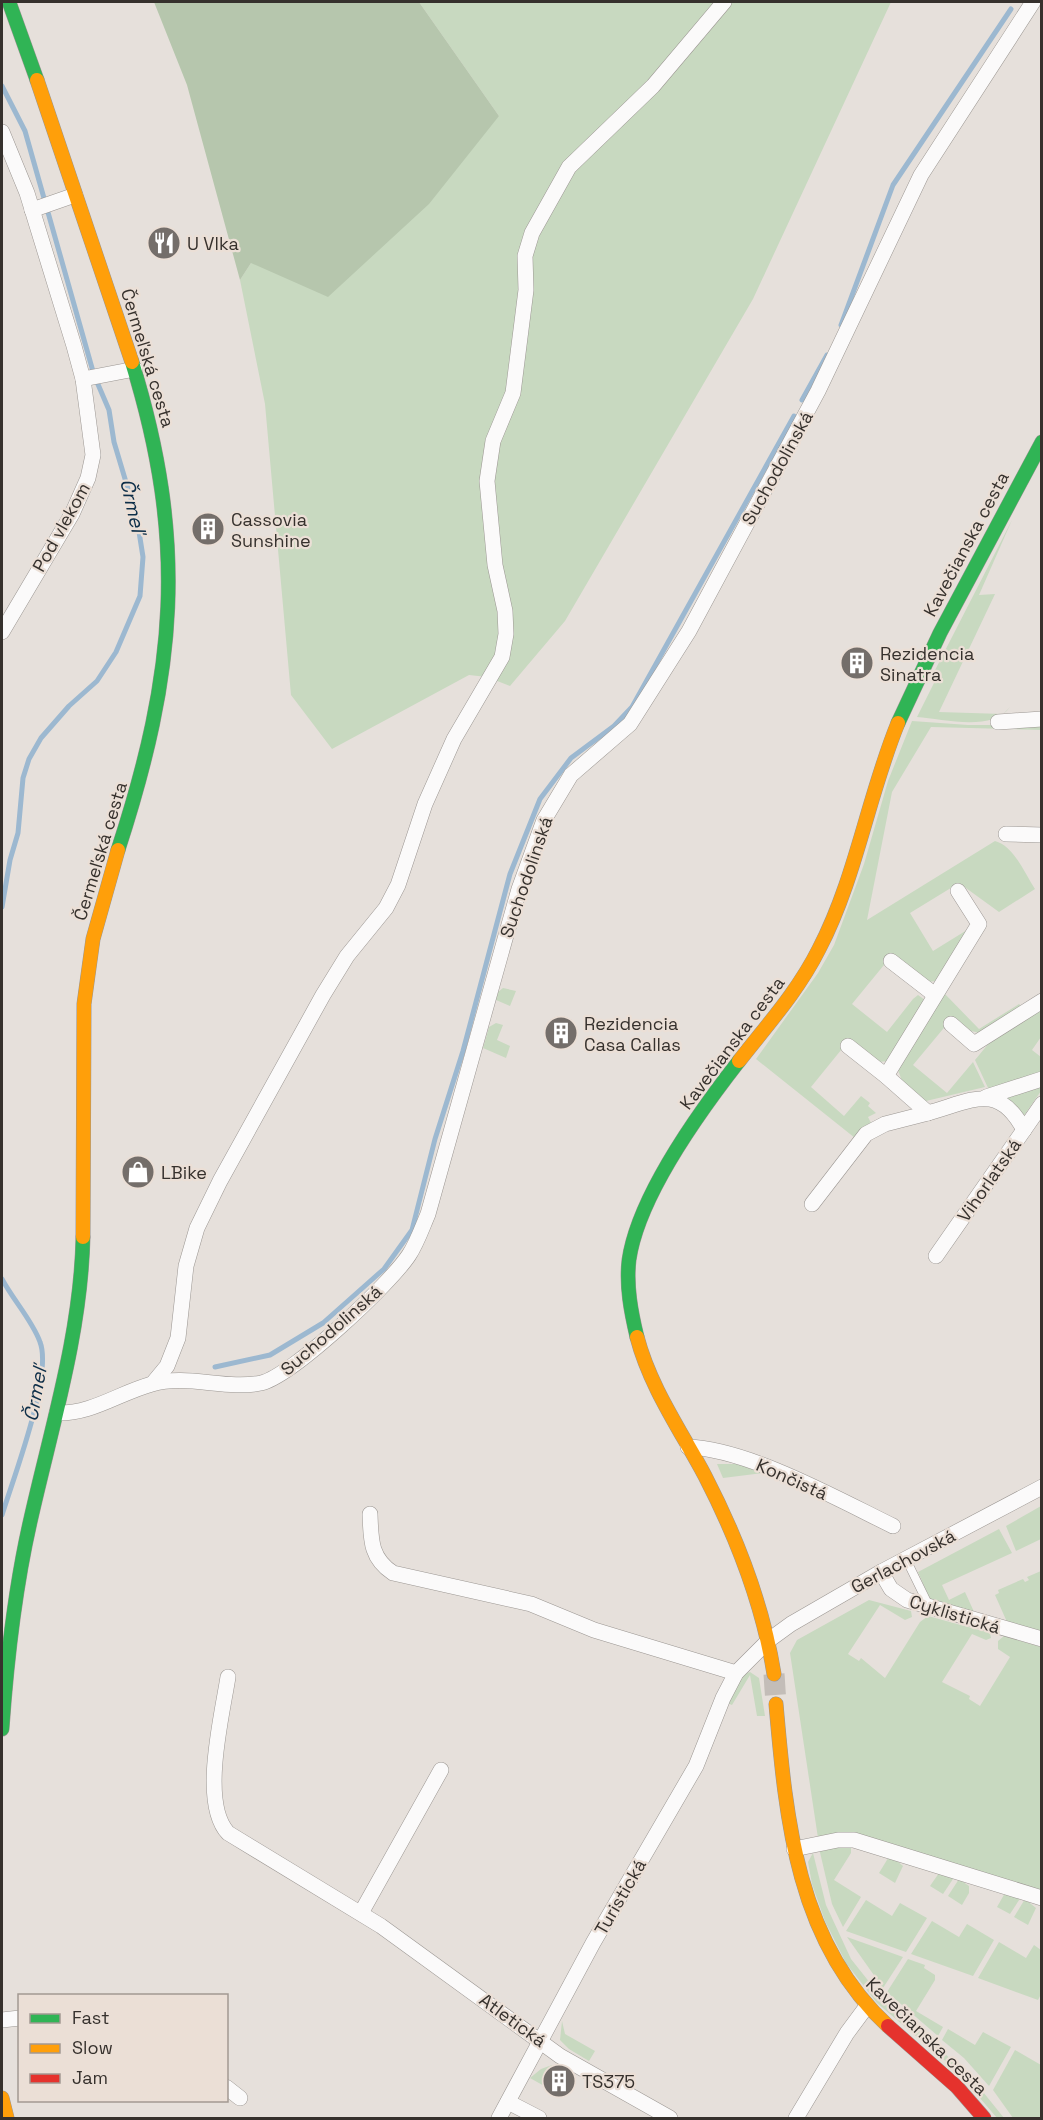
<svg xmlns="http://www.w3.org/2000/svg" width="1043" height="2120" viewBox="0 0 1043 2120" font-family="'Space Grotesk',sans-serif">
  <rect width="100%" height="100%" fill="#e6e0db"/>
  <g fill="#c8d9c0">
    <polygon points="419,2 891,2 753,299 565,621 510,686 487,677 469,675 332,749 291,695 265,404 240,280 251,263 499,116"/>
    <path d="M 1012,520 L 979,595 L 995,594 L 939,712 L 1003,714 L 1010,707 C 993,732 943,719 917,717 L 935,681 L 931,678 Z"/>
    <path d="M 912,721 L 968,725 L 1041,725 L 1041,730 L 931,727 L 892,792 L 867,920 L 995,841 C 1014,846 1025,874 1035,889 L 999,912 L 959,883 L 910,913 L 933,951 L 967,930 L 936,981 L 928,982 L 893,954 L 852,1004 L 887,1032 L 913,999 L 918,995 L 925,1000 L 889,1061 L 878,1062 L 850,1039 L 811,1087 L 844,1116 L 861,1096 L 870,1103 L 868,1106 L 876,1113 L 868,1117 L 872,1125 L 855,1138 L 756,1059 L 818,973 L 834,945 L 864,864 L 888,781 Z"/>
    <polygon points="503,988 516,991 510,1006 496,1000 498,992"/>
    <polygon points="943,992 979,1029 1019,1004 1022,1007 980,1033 971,1031 953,1017 913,1065 947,1093 973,1062 985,1087 926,1101 902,1081 898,1070"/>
    <polygon points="1041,1007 1041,1037 1032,1050 1041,1057 1041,1072 989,1090 975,1060 989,1043"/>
    <polygon points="496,1023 503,1025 497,1040 510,1046 506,1058 483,1048 489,1027"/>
    <polygon points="1041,1086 1041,1091 1023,1117 1001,1095"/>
    <polygon points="717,1464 737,1464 763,1473 723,1478"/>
    <polygon points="1041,1506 1041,1539 1016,1551 1006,1526"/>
    <polygon points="999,1529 1012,1553 942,1585 949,1600 965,1592 975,1614 931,1602 918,1572"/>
    <polygon points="1041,1571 1041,1632 1007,1622 995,1595 999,1593 998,1590 1023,1579 1025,1582 1029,1580 1027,1577"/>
    <polygon points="869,1600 911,1611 912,1617 905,1620 880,1605 848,1654 859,1661 861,1658 885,1678 920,1622 928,1616 990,1633 991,1638 986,1640 972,1634 942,1682 970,1696 969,1699 980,1706 1010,1657 998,1649 998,1641 1004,1636 1041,1647 1041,1892 818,1838 790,1653 797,1640"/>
    <path d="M 750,1672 L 759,1678 L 765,1716 L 757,1716 L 750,1675 L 732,1705 L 727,1703 C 732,1692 738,1675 750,1672 Z"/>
    <polygon points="851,1846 851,1853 834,1880 861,1897 843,1927 832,1904 819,1848"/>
    <polygon points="813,1853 826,1905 851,1959 882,1998 971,2077 1004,2118 997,2118 956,2070 877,2003 846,1963 825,1921 812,1884 808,1862"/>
    <polygon points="890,1855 903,1866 895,1883 879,1873"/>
    <polygon points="939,1873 955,1876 943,1894 930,1886"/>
    <polygon points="959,1879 969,1886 969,1893 962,1905 948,1896"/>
    <polygon points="1005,1893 1021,1897 1010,1914 997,1907"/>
    <polygon points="1025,1899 1036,1908 1028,1925 1014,1917"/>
    <polygon points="866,1900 892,1916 900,1903 927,1918 906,1952 846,1931"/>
    <polygon points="932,1921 959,1937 967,1924 994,1940 973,1976 911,1954"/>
    <polygon points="847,1937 903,1957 883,1988"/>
    <polygon points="999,1942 1026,1958 1034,1945 1041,1950 1041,1994 1038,2000 978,1978"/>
    <polygon points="908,1959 925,1965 924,1968 935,1975 935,1980 916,2011 943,2027 938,2036 887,1992"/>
    <polygon points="562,2021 565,2034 595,2051 589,2061 569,2049 560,2040"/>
    <polygon points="948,2029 975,2045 983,2032 1011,2047 989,2086 964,2058 942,2040"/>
    <polygon points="1015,2050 1041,2065 1041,2118 1013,2118 993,2090"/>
    <polygon points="552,2065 576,2078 562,2096 530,2078 541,2069"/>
  </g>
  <polygon fill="#b6c6ad" points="154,2 419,2 499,116 429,204 328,297 251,263 240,280 187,85"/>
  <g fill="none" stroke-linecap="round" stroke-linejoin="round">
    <g stroke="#9cb8d0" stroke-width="5">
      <polyline points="2,86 25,131 94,375 109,410 114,442 137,519 143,557 140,596 116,652 97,681 69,706 41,738 29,759 23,778 18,833 10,860 2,907"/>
      <polyline points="841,325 893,185 1011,9"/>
      <polyline points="802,400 827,355"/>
      <path d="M 2,1279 C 13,1300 32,1320 40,1342 C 53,1375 13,1479 2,1515"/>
      <polyline points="215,1367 270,1355 323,1323 384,1269 412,1230 435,1139 463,1051 510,874 540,799 571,758 614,726 632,707 794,416"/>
    </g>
    <polyline stroke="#c3bdb8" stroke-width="21" stroke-dasharray="21 10" stroke-linecap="butt" points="774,1674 776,1704"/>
    <g stroke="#9b9692" stroke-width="9">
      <polyline id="lane" points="906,1559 929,1606"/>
    </g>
    <g stroke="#9b9692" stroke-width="16">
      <g id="street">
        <polyline points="2,132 27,193 74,346 83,379 93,455 88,478 72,514 2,632"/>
        <polyline points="32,210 75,195"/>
        <polyline points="83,379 135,369"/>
        <polyline points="998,722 1042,719"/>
        <polyline points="1006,834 1042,835"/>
        <path d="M 958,891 L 979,924 L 886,1076 L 928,1113 C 972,1101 998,1081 1024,1130"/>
        <polyline points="891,961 935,995"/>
        <polyline points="951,1024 974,1044 1042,1001"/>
        <polyline points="848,1046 886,1076"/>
        <polyline points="986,1097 1042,1079"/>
        <polyline points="812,1204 866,1134 885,1124 928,1113"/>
        <polyline points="936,1256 1042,1104"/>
        <polyline points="153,1383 167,1366 178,1338 186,1266 197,1228 220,1181 323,995 347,956 386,908 398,885 425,804 454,739 502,657 506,634 505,611 495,565 487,481 493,441 513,393 526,290 525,256 532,233 569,167 653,86 724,2"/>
        <path d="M 57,1413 C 92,1414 119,1393 152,1384 C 187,1374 226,1390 261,1383 C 292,1376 390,1284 409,1255 C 417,1243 422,1228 428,1214 L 519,889 L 544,820 L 571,775 L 630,724 L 689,631 L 818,391 L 921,175 L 1033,2"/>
        <path d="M 688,1447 C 748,1449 838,1499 893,1526"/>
        <path d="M 370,1514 C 371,1539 370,1558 393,1573 L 531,1604 L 594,1630 L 736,1673"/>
        <polyline points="881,1572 891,1589 907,1600 1042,1639"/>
        <path d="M 228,1677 C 222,1716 200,1803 228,1833 L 381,1926 L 560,2056 L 670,2118"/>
        <polyline points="794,1849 838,1840 854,1840 1042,1898"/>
        <polyline points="361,1913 441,1770"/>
        <polyline points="2,2020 20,2018"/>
        <polyline points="226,2087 240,2098"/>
        <polyline points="508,2102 539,2118"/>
        <polyline points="499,2118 593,1943 696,1766 723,1698 736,1673 769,1640 791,1624 881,1572 1042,1487"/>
        <polyline points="796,2118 847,2033 867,2006"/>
      </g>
    </g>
    <g stroke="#9b9692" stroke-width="15">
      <g id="fast">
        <polyline points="9,2 37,80"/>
        <polyline points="898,723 940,633 1042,442"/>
        <path d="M 118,850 C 176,672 188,543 132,362"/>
        <path d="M 637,1337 C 631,1312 626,1286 629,1260 C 638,1197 700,1111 739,1061"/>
        <path d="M 2,1729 C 7,1658 15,1587 31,1518 C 52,1425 81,1333 83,1237"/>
      </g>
    </g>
    <g stroke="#9b9692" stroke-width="15">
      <g id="slow">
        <polyline points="37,80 132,362"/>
        <path d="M 739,1061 C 768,1024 798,991 819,949 C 856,878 868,796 898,723"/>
        <polyline points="83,1237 84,1004 93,939 118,850"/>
        <path d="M 637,1337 C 650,1387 681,1431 705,1476 C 737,1538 763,1605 774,1674"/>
        <path d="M 776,1704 C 786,1820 797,1943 888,2026"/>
        <polyline points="2,2098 7,2118"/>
      </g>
    </g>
    <g stroke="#9b9692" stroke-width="15">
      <polyline id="jam" points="888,2026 957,2087 984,2118"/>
    </g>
    <use href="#lane" stroke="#fbfafa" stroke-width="8"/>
    <use href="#street" stroke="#fbfafa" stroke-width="15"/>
    <use href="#fast" stroke="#30b455" stroke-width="14"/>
    <use href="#slow" stroke="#ff9f0a" stroke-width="14"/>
    <use href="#jam" stroke="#e5322d" stroke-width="14"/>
  </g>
  <defs>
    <g id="restaurant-disc" transform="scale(1.725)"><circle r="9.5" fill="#746e6a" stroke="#ebdfd6"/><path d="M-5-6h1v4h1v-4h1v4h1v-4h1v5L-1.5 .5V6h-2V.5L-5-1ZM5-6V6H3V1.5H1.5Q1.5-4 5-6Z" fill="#fff"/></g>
    <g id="building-disc" transform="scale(1.725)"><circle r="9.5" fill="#746e6a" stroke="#ebdfd6"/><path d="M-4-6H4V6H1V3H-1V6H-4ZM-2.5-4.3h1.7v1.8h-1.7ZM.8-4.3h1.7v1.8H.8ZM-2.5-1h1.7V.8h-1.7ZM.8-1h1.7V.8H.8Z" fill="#fff"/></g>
    <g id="shop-disc" transform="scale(1.725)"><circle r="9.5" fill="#746e6a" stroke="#ebdfd6"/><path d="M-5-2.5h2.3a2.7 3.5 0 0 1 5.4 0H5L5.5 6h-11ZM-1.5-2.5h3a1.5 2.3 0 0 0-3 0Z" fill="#fff"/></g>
  </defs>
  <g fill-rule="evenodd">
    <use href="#restaurant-disc" x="164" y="243"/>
    <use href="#building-disc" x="208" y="529"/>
    <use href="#building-disc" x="857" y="663"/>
    <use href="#building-disc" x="561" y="1033"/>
    <use href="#shop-disc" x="138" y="1172"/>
    <use href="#building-disc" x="559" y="2081"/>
  </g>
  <g text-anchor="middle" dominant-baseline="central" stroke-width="4.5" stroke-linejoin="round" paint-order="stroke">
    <g font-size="18" fill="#36312d" stroke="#ebdfd6" text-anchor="start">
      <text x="187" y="243">U Vlka</text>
      <text x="231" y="519">Cassovia<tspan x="231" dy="21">Sunshine</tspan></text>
      <text x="880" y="653">Rezidencia<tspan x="880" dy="21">Sinatra</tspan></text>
      <text x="584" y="1023">Rezidencia<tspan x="584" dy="21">Casa Callas</tspan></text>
      <text x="161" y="1172">LBike</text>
      <text x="582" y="2081">TS375</text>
    </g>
    <g font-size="18" fill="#36312d" stroke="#ebdfd6">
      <text transform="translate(148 358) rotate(73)">Čermeľská cesta</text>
      <text transform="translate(777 468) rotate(-61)">Suchodolinská</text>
      <text transform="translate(61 527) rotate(-61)">Pod vlekom</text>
      <text transform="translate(966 544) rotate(-62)">Kavečianska cesta</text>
      <text transform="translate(100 851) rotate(-73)">Čermeľská cesta</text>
      <text transform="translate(526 877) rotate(-71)">Suchodolinská</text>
      <text transform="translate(732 1043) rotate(-53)">Kavečianska cesta</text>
      <text transform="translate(989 1180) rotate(-55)">Vihorlatská</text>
      <text transform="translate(331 1330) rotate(-41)">Suchodolinská</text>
      <text transform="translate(792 1479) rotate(24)">Končistá</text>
      <text transform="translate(903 1561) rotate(-28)">Gerlachovská</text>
      <text transform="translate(955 1614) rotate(17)">Cyklistická</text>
      <text transform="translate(620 1897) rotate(-60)">Turistická</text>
      <text transform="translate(513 2020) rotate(36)">Atletická</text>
      <text transform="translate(927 2036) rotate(44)">Kavečianska cesta</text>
    </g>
    <g font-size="20" font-style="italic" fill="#0e2f49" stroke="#ebdfd6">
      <text transform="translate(133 506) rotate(77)">Črmeľ</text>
      <text transform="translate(35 1394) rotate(-80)">Črmeľ</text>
    </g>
  </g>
  <rect width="1043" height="2120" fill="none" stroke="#36312d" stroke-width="6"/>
  <rect x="18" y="1994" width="210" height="108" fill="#ebdfd6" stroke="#a39992" stroke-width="1.5"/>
  <rect x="30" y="2014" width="30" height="9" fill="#30b455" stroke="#a39992" stroke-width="1.5"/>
  <text x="72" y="2024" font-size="18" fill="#36312d">Fast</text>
  <rect x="30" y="2044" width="30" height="9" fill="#ff9f0a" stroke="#a39992" stroke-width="1.5"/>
  <text x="72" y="2054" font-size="18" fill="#36312d">Slow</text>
  <rect x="30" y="2074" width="30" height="9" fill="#e5322d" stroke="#a39992" stroke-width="1.5"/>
  <text x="72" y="2084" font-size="18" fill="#36312d">Jam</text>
</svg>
